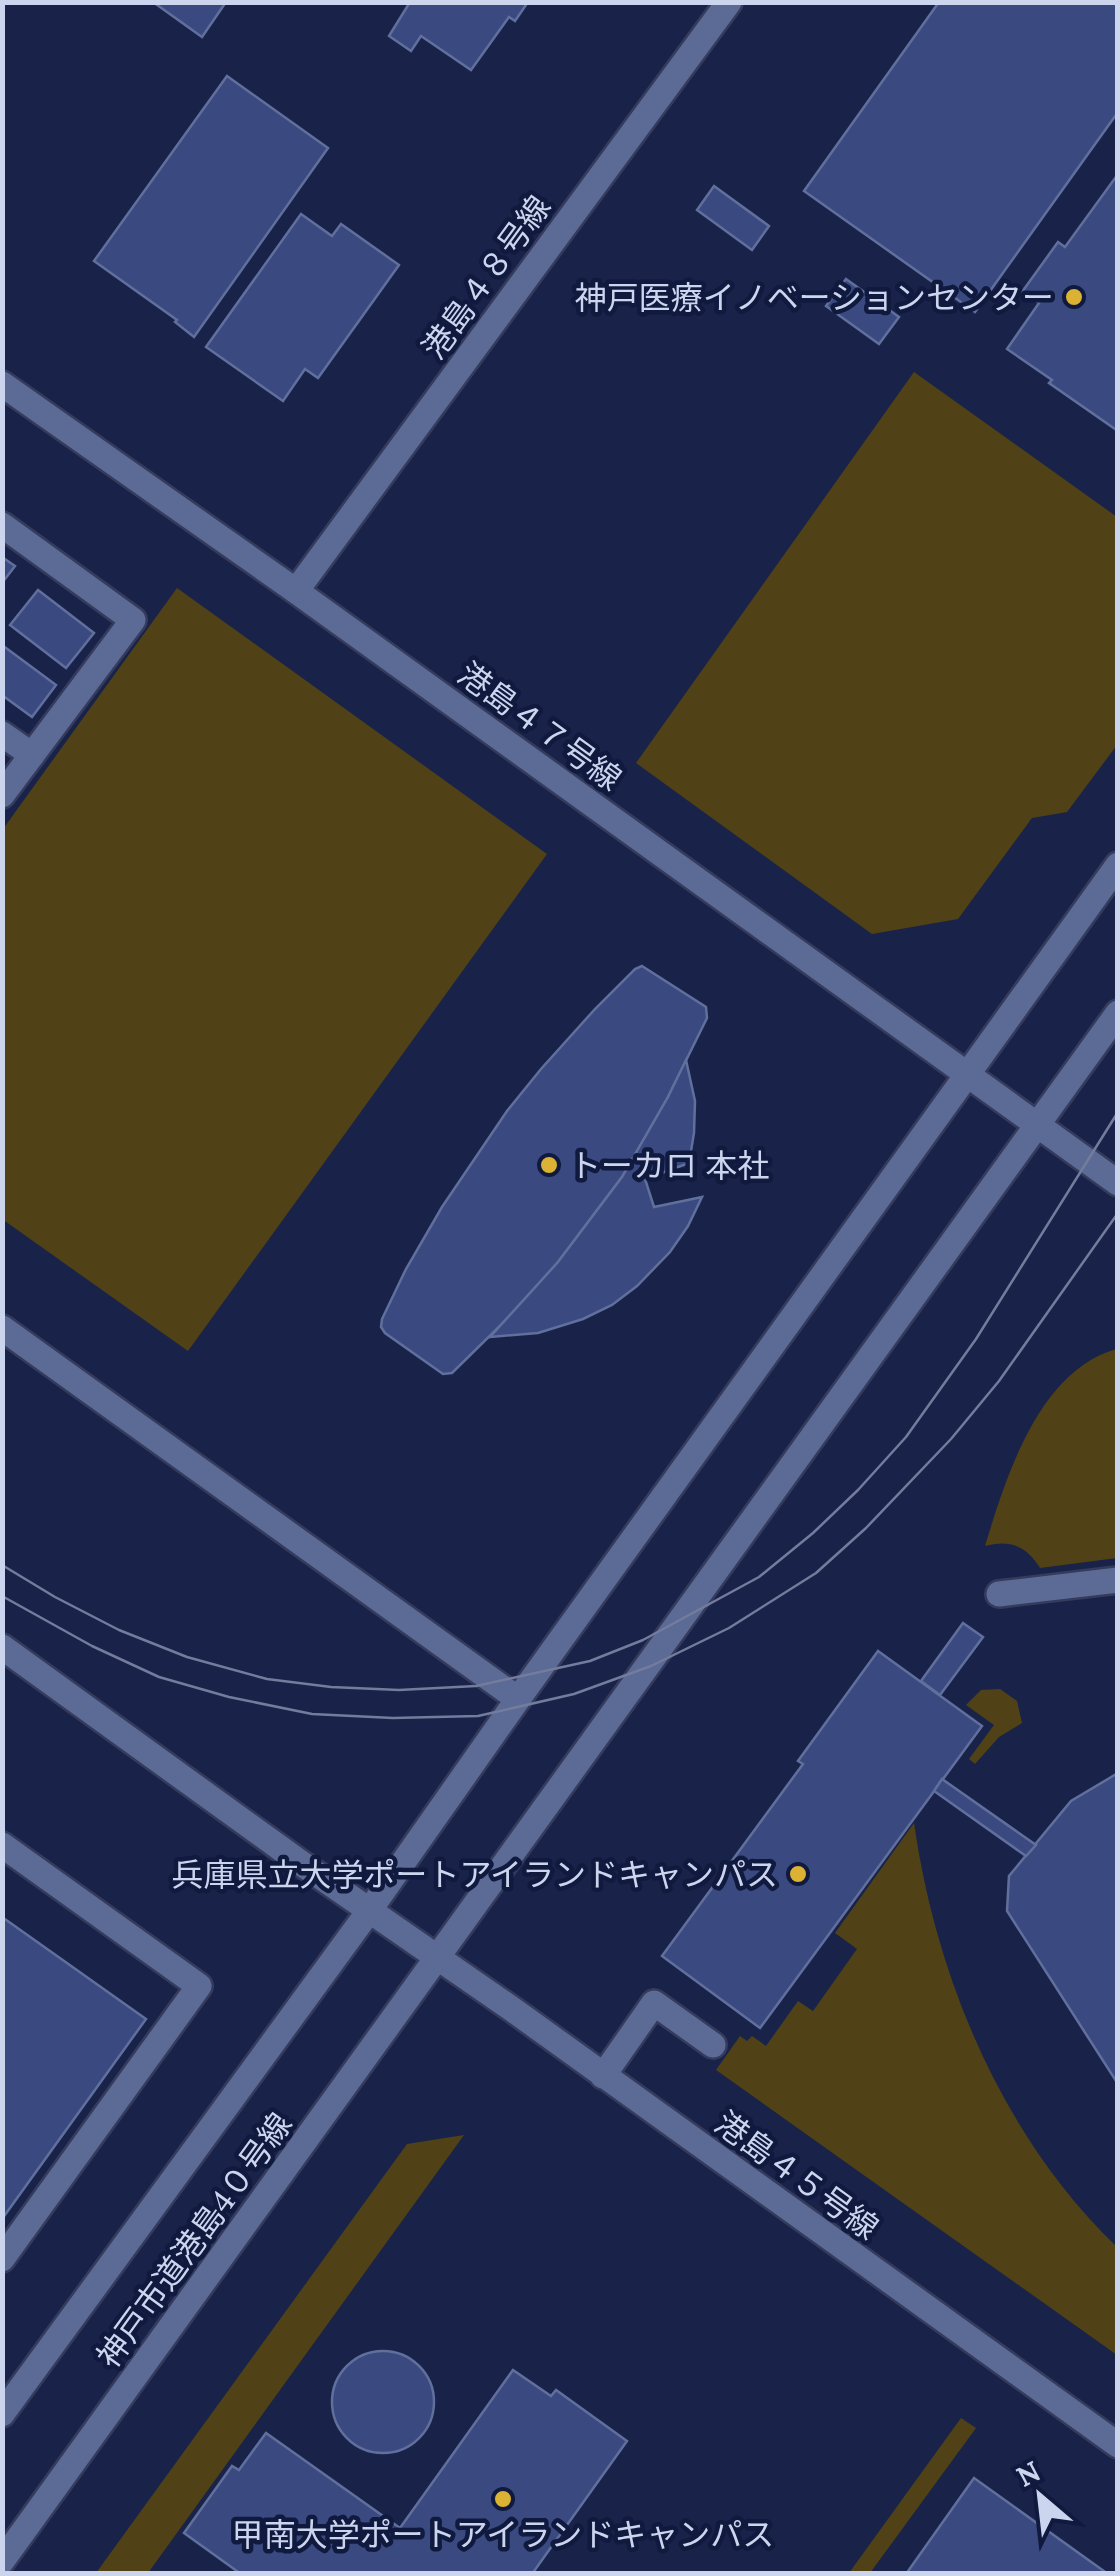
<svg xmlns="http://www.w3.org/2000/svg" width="1120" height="2576" viewBox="0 0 1120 2576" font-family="Lora,'Noto Sans JP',serif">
  <rect width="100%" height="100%" fill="#192349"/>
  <g fill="#504216">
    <polygon points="914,372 1117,517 1117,745 1067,812 1032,818 958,919 872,934 636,763"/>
    <polygon points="177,588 547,854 188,1351 2,1219 3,829"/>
    <path d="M 1117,1349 L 1117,1558 L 1040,1568 C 1027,1546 1009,1539 985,1546 C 1006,1477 1039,1370 1117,1349 Z"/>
    <polygon points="1000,1689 1017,1701 1022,1723 999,1737 975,1764 969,1759 994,1725 966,1705 981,1690"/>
    <path d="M 914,1823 C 936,1978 1003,2138 1117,2247 L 1117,2355 L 716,2070 L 740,2036 L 747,2041 L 752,2036 L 766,2046 L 798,2001 L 813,2011 L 857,1949 L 835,1933 Z"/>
    <polygon points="464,2135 148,2573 96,2573 407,2144"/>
    <polygon points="961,2418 976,2428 870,2573 849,2573"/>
  </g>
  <g fill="#3a4980" stroke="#616f9c" stroke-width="2.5">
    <polygon points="153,2 226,2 202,37"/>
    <polygon points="410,2 528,2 515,21 509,17 471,70 421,36 411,51 389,36"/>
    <polygon points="939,2 1118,2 1118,112 975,312 804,191"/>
    <polygon points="227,76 328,148 194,337 175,322 177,320 94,261"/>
    <polygon points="1118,174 1118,431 1049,383 1052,380 1007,349 1039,303 1022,292 1058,242 1065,247"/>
    <polygon points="714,186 769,226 752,250 697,210"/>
    <polygon points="301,214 332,236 341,224 399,265 318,378 305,369 283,401 206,347"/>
    <polygon points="846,279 899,317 879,344 826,306"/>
    <polygon points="2,557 15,566 2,583"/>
    <polygon points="38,590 94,633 66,668 10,625"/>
    <polygon points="2,645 56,685 32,717 2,695"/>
    <polygon points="642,966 706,1007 707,1018 668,1097 622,1177 558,1262 517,1309 452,1373 443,1374 385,1333 381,1327 382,1319 406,1269 442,1207 507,1111 541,1069 595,1009 635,969"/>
    <polygon points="686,1060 695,1101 694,1133 689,1163 645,1179 654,1207 702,1197 688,1226 670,1252 637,1286 612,1305 583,1319 538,1333 490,1337 558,1262 622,1177 668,1097"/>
    <polygon points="963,1623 983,1637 940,1695 921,1681"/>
    <polygon points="878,1651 982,1726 760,2028 662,1956 803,1764 798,1761"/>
    <polygon points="1118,1773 1118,2084 1007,1911 1009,1876 1071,1801"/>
    <polygon points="942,1779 1036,1845 1026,1856 934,1791"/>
    <polygon points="2,1917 146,2019 2,2219"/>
    <circle cx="383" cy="2402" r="51"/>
    <polygon points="513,2370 551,2396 556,2390 627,2441 532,2574 241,2574 184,2533 232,2466 239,2470 266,2433 400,2528"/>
    <polygon points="974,2478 1108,2574 906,2574"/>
  </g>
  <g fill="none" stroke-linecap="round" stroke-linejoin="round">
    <g stroke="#353b5c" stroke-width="30">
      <g id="service">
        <polyline points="2,525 133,620 2,795"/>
        <polyline points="2,734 32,755"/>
        <polyline points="999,1594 1118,1580"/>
        <polyline points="2,1845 199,1986 2,2259"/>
        <polyline points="603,2076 654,2003 713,2045"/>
      </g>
    </g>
    <g stroke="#353b5c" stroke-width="30">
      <g id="tertiary">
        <polyline points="2,384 296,591 1118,1183"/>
        <polyline points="296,591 729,2"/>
        <polyline points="2,1328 518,1699"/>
        <polyline points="2,1647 298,1861 512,2009 1118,2445"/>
        <polyline points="2,2414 369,1911 518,1699 1118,865"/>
        <polyline points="2,2561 1118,1013"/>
      </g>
    </g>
    <use href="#service" stroke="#5c6a96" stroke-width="25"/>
    <use href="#tertiary" stroke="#5c6a96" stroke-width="25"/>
    <g stroke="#737c9c" stroke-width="2.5">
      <polyline points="2,1565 55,1597 119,1630 187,1657 267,1679 331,1687 399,1690 476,1686 590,1661 643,1640 759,1577 813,1533 858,1490 906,1437 976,1339 1118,1112"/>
      <polyline points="2,1596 92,1646 159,1677 229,1697 312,1714 393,1718 478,1716 574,1694 651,1666 729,1628 816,1573 866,1528 951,1439 999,1381 1118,1213"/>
    </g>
  </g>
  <g fill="#dbb233" stroke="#10193e" stroke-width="4">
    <circle cx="1074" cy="297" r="10"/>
    <circle cx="549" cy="1165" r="10"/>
    <circle cx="798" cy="1874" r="10"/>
    <circle cx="503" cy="2499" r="10"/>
  </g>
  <g text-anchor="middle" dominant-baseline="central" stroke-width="9" stroke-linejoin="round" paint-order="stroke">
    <g font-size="32" fill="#ccd5ee" stroke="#10193e">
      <text transform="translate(486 277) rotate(-54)">港島４８号線</text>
      <text transform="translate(540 726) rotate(36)">港島４７号線</text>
      <text transform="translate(797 2175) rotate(36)">港島４５号線</text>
      <text transform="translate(194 2240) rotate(-54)">神戸市道港島4０号線</text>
    </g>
    <g font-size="32" fill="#ccd5ee" stroke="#10193e" text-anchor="end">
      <text x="1054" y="297">神戸医療イノベーションセンター</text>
      <text x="569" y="1165" text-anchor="start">トーカロ 本社</text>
      <text x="778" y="1874">兵庫県立大学ポートアイランドキャンパス</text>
      <text x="503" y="2534" text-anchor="middle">甲南大学ポートアイランドキャンパス</text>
    </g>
  </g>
  <rect width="1120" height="2576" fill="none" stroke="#ccd5ee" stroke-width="10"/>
  <g transform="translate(1040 2496) rotate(332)" stroke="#10193e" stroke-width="8" paint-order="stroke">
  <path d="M0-8L18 38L0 25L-18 38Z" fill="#ccd5ee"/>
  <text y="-15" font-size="28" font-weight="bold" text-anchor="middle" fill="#ccd5ee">N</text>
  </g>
</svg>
